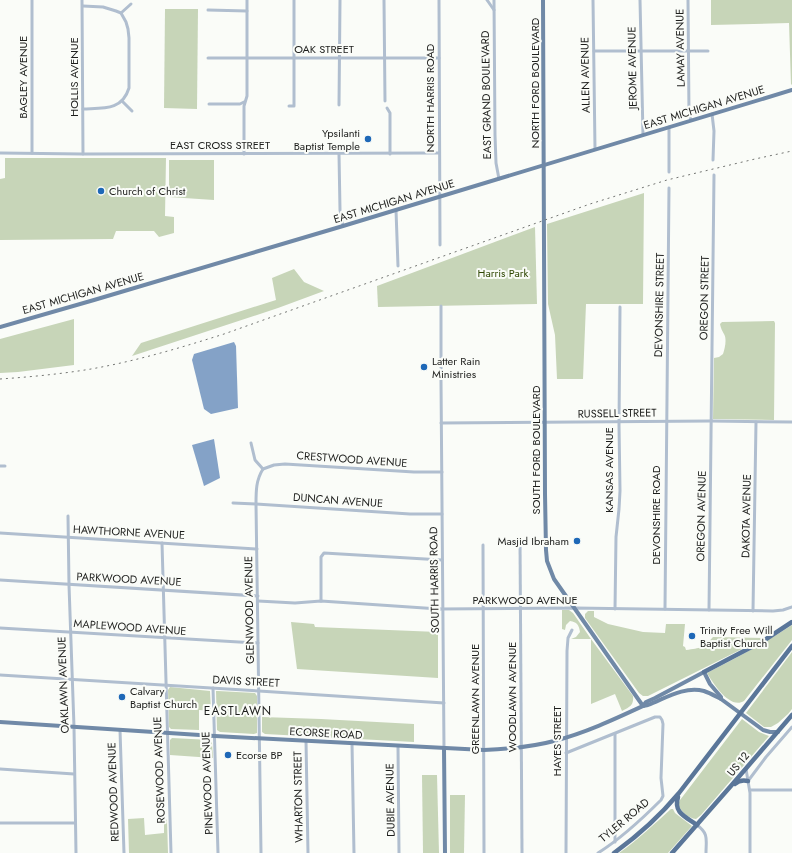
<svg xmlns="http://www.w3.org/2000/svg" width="792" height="853" viewBox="0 0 792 853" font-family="Jost,sans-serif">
  <rect width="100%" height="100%" fill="#fafcf8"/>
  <g fill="#c7d5b8">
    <polygon points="711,0 792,0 792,84 791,85 789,23 711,25"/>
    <polygon points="165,9 198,9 197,109 164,108"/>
    <polygon points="5,158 166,158 165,216 174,217 174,233 159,237 154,231 116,231 113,239 0,240 0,179 5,178"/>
    <polygon points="169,160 214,160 214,200 169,197"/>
    <polygon points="644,193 643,304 586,304 583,379 557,379 555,335 548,304 547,224"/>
    <polygon points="535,227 537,304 378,307 377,286"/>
    <polygon points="294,269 304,282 324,291 278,308 132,356 141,343 276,300 272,278"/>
    <polygon points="74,319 74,365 18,372 0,373 0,339"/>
    <path d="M 774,321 L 775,323 L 774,420 L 713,419 L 714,358 L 719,357 L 723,354 C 725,348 727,339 724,334 C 722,330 721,329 720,324 L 722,322 Z"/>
    <path d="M 562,610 L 569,610 L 573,613 L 591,639 L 633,696 C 634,705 630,707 622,711 L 615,694 L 591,704 L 591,639 L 571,639 L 576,637 L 580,632 C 579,625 577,622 570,621 L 566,625 L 565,630 L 562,629 Z"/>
    <path d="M 588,611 L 594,611 L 594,617 L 608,624 L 643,632 L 665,633 L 666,624 L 685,624 L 683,646 L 685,647 L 686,650 C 701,648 703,648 713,637 L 764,638 L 648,696 L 643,696 L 639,693 L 585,618 L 585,614 Z"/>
    <polygon points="291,622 314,624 315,627 438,632 438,678 297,669"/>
    <path d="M 792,625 L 792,640 L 744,701 C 730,710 713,683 707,673 C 736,658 765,643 792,625 Z"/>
    <polygon points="792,652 792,709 788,714 778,723 771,727 764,727 746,713"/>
    <polygon points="170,687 210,691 211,711 199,710 199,730 171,729 169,727 168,690"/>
    <polygon points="216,691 218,691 255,693 257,696 257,733 254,734 220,732 217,730"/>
    <polygon points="262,717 321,719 414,724 414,742 265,734 262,732"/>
    <path d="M 742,719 L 759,732 L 769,736 L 701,815 L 696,819 C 688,818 681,812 678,804 L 680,800 Z"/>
    <polygon points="172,738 210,740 212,743 213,758 170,755 170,740"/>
    <polygon points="422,775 437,775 439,853 423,853"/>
    <polygon points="450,795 465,795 464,853 450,853"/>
    <path d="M 671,809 L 673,809 L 675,813 L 692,826 L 668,853 L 619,853 C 638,840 654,824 671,809 Z"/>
    <polygon points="144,818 145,835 164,833 164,818 167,820 168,853 129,853 128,819"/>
  </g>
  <g fill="#84a2c7">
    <polygon points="234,342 236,346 238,408 211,414 204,409 192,360 194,354"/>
    <polygon points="214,439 220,478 204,486 192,445"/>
  </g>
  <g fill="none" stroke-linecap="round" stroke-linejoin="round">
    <g stroke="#b0becf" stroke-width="3">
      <polyline points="32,0 32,153"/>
      <polyline points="82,0 83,154"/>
      <polyline points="384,0 385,101"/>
      <polyline points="439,0 440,245"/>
      <polyline points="487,0 494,10"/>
      <polyline points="494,0 495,135 496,163 499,179"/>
      <polyline points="593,0 595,149"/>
      <polyline points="640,0 643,135"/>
      <polyline points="688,0 689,114 691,120"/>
      <path d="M 83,6 L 103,7 L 116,11 L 121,13 L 126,22 L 128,29 L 129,38 L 129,88 C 122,111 103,108 83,109"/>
      <polyline points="208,10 247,11"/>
      <polyline points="121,13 131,4"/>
      <polyline points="594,51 708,51"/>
      <polyline points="208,58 439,58"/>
      <polyline points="122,101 132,111"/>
      <polyline points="209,104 240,104 244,102"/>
      <polyline points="339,105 340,0"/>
      <polyline points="289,106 294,106 294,0"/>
      <polyline points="387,108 390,113 390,154"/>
      <polyline points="712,114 714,131 713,160"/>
      <polyline points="669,127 669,172"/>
      <polyline points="0,153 83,154 439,153"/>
      <polyline points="244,154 244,106 247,96 247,0"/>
      <polyline points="339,154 340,210 343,226"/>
      <polyline points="396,210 398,266"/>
      <polyline points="441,306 441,381 444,748"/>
      <polyline points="441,423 711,421 792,422"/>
      <polyline points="251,443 255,460 263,469"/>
      <polyline points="0,466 5,466"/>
      <polyline points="263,469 274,465 285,464 414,472 442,472"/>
      <polyline points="233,503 256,504 410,514 442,514"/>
      <polyline points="68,516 69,585 74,727 76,853"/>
      <polyline points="0,533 257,549"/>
      <polyline points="520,540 522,853"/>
      <polyline points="162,543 171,853"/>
      <polyline points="483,545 484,853"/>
      <polyline points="0,580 258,596"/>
      <polyline points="258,601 295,603 321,601 439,609 575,608 773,611 783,610 792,607"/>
      <polyline points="321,601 321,557 324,553 442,560"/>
      <polyline points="615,609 616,537 619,509 620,491 619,425 620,307"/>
      <polyline points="665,609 669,188"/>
      <polyline points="709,610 714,175"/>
      <polyline points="753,611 756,422"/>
      <polyline points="0,628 258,643"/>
      <polyline points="0,675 259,691 444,703"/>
      <polyline points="213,688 218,853"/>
      <polyline points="120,730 124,853"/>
      <polyline points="306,741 308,853"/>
      <polyline points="352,743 354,853"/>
      <polyline points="398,746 399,853"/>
      <path d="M 566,753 L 655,717 L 660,717 L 662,720 L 663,724 L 661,778 L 663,796 L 661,800 C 642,819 622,838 598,853"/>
      <polyline points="0,769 74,774"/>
      <polyline points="746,769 750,793 750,853"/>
      <polyline points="748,781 766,757 792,727"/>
      <polyline points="750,790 792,790"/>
      <polyline points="0,823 75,823"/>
      <path d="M 697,825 C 709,834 706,839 706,853"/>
      <polyline points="615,842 615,734"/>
      <path d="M 261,853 L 256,504 C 256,491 256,480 263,469"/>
      <polyline points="566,853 567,651 568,638 572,630"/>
    </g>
    <g stroke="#7089a7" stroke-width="4">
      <polyline points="543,0 545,494 546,550 547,561 554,579 643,706"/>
      <polyline points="0,327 94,300 343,226 792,90"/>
      <polyline points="643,706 646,702 655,698 704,672 710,684 721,697 721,699 763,730 770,732 778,732"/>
      <path d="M 0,722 L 215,736 L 484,750 C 507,749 532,747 554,741 C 585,733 615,719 643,706 L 648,705 C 666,698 684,686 704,691 C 710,693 715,696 721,699"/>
      <polyline points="444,748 445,853"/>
    </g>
    <g stroke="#5a7699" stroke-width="4.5">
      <polyline points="704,672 763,641 792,622"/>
      <path d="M 735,784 C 739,780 743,780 748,781"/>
      <path d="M 678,797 C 673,813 686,817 697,825"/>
      <path d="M 614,853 C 639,835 659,817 679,793 L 792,646"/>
      <polyline points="672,853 730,787 792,715"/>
    </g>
    <path stroke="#737572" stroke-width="1" stroke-dasharray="2 4" stroke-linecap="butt" d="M 0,379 C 30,377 61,374 91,369 C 136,361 180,348 224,334 L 590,204 L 667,180 L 755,159 L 792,151"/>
  </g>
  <g fill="#1e68b7" stroke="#fafcf8" stroke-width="1.5">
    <circle cx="368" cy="139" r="4"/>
    <circle cx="101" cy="191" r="4"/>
    <circle cx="424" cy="367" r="4"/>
    <circle cx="577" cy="541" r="4"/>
    <circle cx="692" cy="636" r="4"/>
    <circle cx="122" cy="697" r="4"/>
    <circle cx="228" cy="755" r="4"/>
  </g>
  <g text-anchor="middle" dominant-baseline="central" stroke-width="4" stroke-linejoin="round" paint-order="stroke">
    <g font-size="11" fill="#1d1e1c" stroke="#fafcf8">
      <text transform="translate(680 48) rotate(-91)">LAMAY AVENUE</text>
      <text x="324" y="49">OAK STREET</text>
      <text transform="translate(632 68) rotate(-91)">JEROME AVENUE</text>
      <text transform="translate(585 75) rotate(-91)">ALLEN AVENUE</text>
      <text transform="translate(23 77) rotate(-90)">BAGLEY AVENUE</text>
      <text transform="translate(74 77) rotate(-90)">HOLLIS AVENUE</text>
      <text transform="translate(535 83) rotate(-90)">NORTH FORD BOULEVARD</text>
      <text transform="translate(486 95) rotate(-91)">EAST GRAND BOULEVARD</text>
      <text transform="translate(430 98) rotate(-90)">NORTH HARRIS ROAD</text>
      <text transform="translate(704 107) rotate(-17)">EAST MICHIGAN AVENUE</text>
      <text x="220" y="145">EAST CROSS STREET</text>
      <text transform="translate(394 201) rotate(-17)">EAST MICHIGAN AVENUE</text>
      <text transform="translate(83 293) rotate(-16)">EAST MICHIGAN AVENUE</text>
      <text transform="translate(704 298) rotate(-89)">OREGON STREET</text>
      <text transform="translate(659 305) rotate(-89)">DEVONSHIRE STREET</text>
      <text transform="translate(617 413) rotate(-1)">RUSSELL STREET</text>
      <text transform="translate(536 450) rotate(-90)">SOUTH FORD BOULEVARD</text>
      <text transform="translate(352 459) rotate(4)">CRESTWOOD AVENUE</text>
      <text transform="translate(609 470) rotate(-90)">KANSAS AVENUE</text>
      <text transform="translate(338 500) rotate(4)">DUNCAN AVENUE</text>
      <text transform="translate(656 515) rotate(-90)">DEVONSHIRE ROAD</text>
      <text transform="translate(701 516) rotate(-89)">OREGON AVENUE</text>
      <text transform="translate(746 516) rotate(-89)">DAKOTA AVENUE</text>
      <text transform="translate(129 532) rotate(3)">HAWTHORNE AVENUE</text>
      <text transform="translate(129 579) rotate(3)">PARKWOOD AVENUE</text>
      <text transform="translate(434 580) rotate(-91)">SOUTH HARRIS ROAD</text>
      <text x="525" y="600">PARKWOOD AVENUE</text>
      <text transform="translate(249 610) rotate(-91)">GLENWOOD AVENUE</text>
      <text transform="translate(130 627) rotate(4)">MAPLEWOOD AVENUE</text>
      <text transform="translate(246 681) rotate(3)">DAVIS STREET</text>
      <text transform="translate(63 685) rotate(-92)">OAKLAWN AVENUE</text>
      <text transform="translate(512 697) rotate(-90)">WOODLAWN AVENUE</text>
      <text transform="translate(475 699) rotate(-90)">GREENLAWN AVENUE</text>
      <text transform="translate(326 733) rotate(3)">ECORSE ROAD</text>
      <text transform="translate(557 741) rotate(-90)">HAYES STREET</text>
      <text transform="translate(738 764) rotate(-50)">US 12</text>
      <text transform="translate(159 770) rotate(-92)">ROSEWOOD AVENUE</text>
      <text transform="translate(207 783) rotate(-92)">PINEWOOD AVENUE</text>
      <text transform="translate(113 792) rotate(-92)">REDWOOD AVENUE</text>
      <text transform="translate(298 797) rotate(-91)">WHARTON STREET</text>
      <text transform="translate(390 800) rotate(-91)">DUBIE AVENUE</text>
      <text transform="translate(624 820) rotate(-40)">TYLER ROAD</text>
    </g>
    <g font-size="11" fill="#1d1e1c" stroke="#fafcf8" text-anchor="start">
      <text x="360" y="133" text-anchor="end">Ypsilanti<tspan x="360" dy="13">Baptist Temple</tspan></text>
      <text x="109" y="191">Church of Christ</text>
      <text x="432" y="361">Latter Rain<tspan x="432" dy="13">Ministries</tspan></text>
      <text x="569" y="541" text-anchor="end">Masjid Ibraham</text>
      <text x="700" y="630">Trinity Free Will<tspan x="700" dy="13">Baptist Church</tspan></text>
      <text x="130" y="691">Calvary<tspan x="130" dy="13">Baptist Church</tspan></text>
      <text x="236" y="755">Ecorse BP</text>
    </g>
    <g font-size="11" fill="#2f4703" stroke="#fafcf8">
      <text x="503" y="273">Harris Park</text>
    </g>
    <g font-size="12" letter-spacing="1" fill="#1d1e1c" stroke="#fafcf8">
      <text x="238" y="711">EASTLAWN</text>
    </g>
  </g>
</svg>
